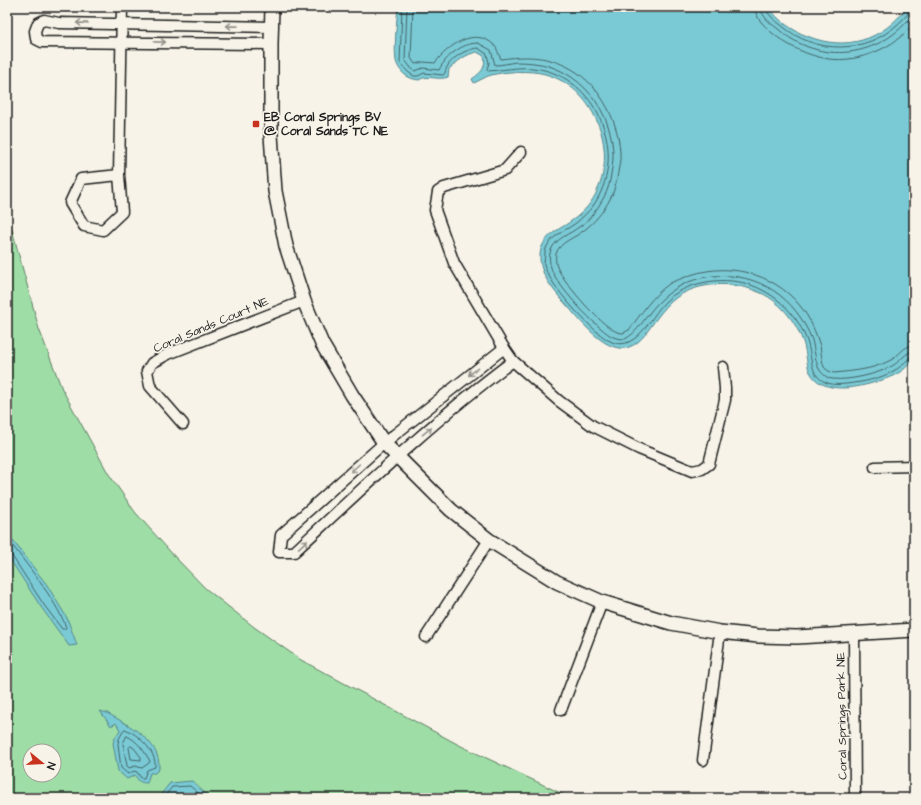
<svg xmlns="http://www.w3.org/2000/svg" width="921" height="805" viewBox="0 0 921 805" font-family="'Architects Daughter',sans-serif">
  <rect width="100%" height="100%" fill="#f7f3e8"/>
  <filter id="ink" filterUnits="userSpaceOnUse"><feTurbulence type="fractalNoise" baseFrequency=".025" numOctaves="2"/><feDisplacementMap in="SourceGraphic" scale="8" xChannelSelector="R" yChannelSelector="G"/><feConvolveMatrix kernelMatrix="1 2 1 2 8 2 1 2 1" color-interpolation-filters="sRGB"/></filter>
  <g filter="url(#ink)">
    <path fill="#9edea6" stroke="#5d7d61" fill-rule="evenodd" d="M 7,211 L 39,329 L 62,389 L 108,473 L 135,512 L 175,557 L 205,588 L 254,627 L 301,660 L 459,745 L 571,798 L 7,798 ZM 30,751 L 54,751 L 54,775 L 30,775 Z"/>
    <g fill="#7acad5" stroke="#54848b">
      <path d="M 398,7 L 769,7 C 778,21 792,30 807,36 C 846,52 883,40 907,7 L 914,7 L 914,358 C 904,374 887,379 869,384 C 850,389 821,393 810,372 C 807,367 806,352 804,345 C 797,322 779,299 756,291 C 731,281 699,282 677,297 C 669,303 663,310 657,318 C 649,328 642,343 629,347 C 608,355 582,323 570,309 C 556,293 535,272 541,249 C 546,233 563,228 574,219 C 584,212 593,201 597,191 C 618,147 593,87 545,74 C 531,70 503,71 488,76 C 483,78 479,81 474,83 L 472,79 C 482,72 486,68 484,56 L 477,52 C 466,54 458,61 449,69 L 448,77 C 438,81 428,74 419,80 C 409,79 401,74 397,64 C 393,57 397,17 398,7 Z"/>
      <polygon points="7,533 47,585 67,618 77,645 69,646 41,607 7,555"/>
      <path d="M 100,711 L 107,713 C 128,725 161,740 159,769 L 155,773 L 150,773 L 147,783 C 140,783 138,781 135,775 L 127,779 L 118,771 L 113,743 L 115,738 L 120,730 L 116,723 L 111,726 Z"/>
      <polygon points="192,781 210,798 158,798 170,783"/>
    </g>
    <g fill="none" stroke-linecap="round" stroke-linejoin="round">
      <g stroke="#426266" stroke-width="1">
        <path d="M 402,7 L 400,63 L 408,72 L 414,76 L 418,76 L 424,73 L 443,75 L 445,73 C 447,60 465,49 478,48 L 487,54 L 489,63 L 487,69 L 488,71 C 509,70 526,64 548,71 C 603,88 626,159 593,206 C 588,212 582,218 576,223 C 565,231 548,237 545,252 C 545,256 544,261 544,264 C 548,284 591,330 608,340 C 635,356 650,317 665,302 C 685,282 721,276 748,284 C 776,293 799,315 808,344 C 812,358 810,375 825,382 C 835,387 851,383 861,382 C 872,380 886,376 895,370 C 902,367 907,358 914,356"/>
        <path d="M 407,7 L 405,60 L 411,68 L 415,71 L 423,68 L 439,70 C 446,56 462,43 478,43 L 491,50 L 495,65 C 502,65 509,63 516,62 C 527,62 539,63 549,66 C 593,80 621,129 611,174 C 610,182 608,190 604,197 C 598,208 590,220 579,227 C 570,234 556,238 551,250 C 548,257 550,266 553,273 C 563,292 593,324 611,336 C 615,338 620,339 625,339 C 635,334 641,324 648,315 C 664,293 685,279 713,276 C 759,272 796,298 812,340 C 814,347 816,365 819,369 C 822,374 828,379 833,379 C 849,381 878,374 892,366 C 900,362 905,352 914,351"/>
        <path d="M 413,7 L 411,58 L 415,64 L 423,62 L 435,63 C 448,46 474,26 494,45 C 498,49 498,54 501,59 C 524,56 543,55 566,66 C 597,81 618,117 620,152 C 621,161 618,170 617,179 C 615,185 614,193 610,199 C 604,211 594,223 583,231 C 575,238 559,242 556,254 C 555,260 556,266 559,271 C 569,288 598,322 615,331 C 617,332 620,333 623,333 L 629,330 C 641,314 652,296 669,284 C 673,281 679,280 683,278 C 724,260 774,272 801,307 C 810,318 816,333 820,346 C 821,351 822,362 824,367 C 826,370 830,372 834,373 C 853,371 871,370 889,361 C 899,357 902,346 914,345"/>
        <path d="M 755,7 C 755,18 764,25 771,32 C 787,46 808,56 829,59 C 860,63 896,47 914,23"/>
        <path d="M 761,7 C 761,16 770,23 777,28 C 819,66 881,59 914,13"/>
        <path d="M 766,7 C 766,14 776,21 781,25 C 815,55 866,54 898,24 C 903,19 910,14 910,7"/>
        <path d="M 7,538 C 26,564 55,598 66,627 L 65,629 L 62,629 L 44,605 L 12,556 L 7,554"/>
        <path d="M 125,729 C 138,734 157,752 155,767 L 147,770 L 144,778 L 141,778 L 137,772 L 134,771 L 128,774 L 121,768 L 118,744 L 119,739 Z"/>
        <path d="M 127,736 C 138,741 144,751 150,761 L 149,763 L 142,768 L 135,766 L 129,768 L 127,766 L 123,744 Z"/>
        <polygon points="131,746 134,748 141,757 141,760 131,759 129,748"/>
        <polyline points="163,798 172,787 190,786 204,798"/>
      </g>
      <g stroke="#1c1c1c" stroke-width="13">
        <g id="minor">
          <polyline points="271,44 42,42 36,39 35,31 38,23 44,20 59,23 271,27"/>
          <polyline points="521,152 505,170 444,188 438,192 435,210 454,263 504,348 513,361 559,401 593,426 639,449 692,471 702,469 709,464 725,400 725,388 723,367"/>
          <polyline points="119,175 81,179 70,203 84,226 103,230 122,212 119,175 122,7"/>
          <path d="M 504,348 L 384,443 L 281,535 L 279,552 L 294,552 C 365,486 435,419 513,361"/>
          <polyline points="183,424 150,386 147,371 152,363 168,354 304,301"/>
          <polyline points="875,467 914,466"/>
          <polyline points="854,634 855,798"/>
          <polyline points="426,637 489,540"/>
          <polyline points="561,710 602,602"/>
          <polyline points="703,760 720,632"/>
        </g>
      </g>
      <g stroke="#1c1c1c" stroke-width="16">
        <polyline id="tertiary" points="272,7 271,44 271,135 275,191 286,246 304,301 322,344 352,395 384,443 451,510 489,540 557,582 602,602 671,623 720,632 758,636 797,637 914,630"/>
      </g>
      <use href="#minor" stroke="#f7f3e8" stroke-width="10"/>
      <use href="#tertiary" stroke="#f7f3e8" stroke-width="13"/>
    </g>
    <defs><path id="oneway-shaft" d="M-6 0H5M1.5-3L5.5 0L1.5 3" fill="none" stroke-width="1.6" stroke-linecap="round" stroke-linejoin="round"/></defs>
    <g stroke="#94928c">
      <use href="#oneway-shaft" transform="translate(82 23) rotate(-179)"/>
      <use href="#oneway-shaft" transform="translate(232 26) rotate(-179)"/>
      <use href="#oneway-shaft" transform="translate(160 42) rotate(1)"/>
      <use href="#oneway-shaft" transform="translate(473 372) rotate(141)"/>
      <use href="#oneway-shaft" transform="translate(427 431) rotate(-40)"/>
      <use href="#oneway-shaft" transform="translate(355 468) rotate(138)"/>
      <use href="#oneway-shaft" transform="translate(303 544) rotate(-43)"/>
    </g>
  </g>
  <rect fill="#c8321e" stroke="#f7f3e8" stroke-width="1.5" x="252" y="120" width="8" height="8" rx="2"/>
  <g text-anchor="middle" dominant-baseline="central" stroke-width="3.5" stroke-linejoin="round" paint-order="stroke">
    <g font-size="12" font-weight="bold" fill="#1c1c1c" stroke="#f7f3e8" text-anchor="start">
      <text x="264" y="117">EB Coral Springs BV<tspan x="264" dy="14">@ Coral Sands TC NE</tspan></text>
    </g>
    <g font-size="12" fill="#1c1c1c" stroke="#f7f3e8">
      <text transform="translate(211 325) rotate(-23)">Coral Sands Court NE</text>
      <text transform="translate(842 716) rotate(-91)">Coral Springs Park NE</text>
    </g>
  </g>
  <rect width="921" height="805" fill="none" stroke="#f7f3e8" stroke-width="24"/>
  <rect x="12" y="12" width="897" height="781" fill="none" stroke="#1c1c1c" stroke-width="1.5" filter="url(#ink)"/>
  <g transform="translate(42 763) rotate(108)"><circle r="19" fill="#f7f3e8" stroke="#9f9d96"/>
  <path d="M0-3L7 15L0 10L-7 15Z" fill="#c8321e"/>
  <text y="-6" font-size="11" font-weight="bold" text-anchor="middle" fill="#1c1c1c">N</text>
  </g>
</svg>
